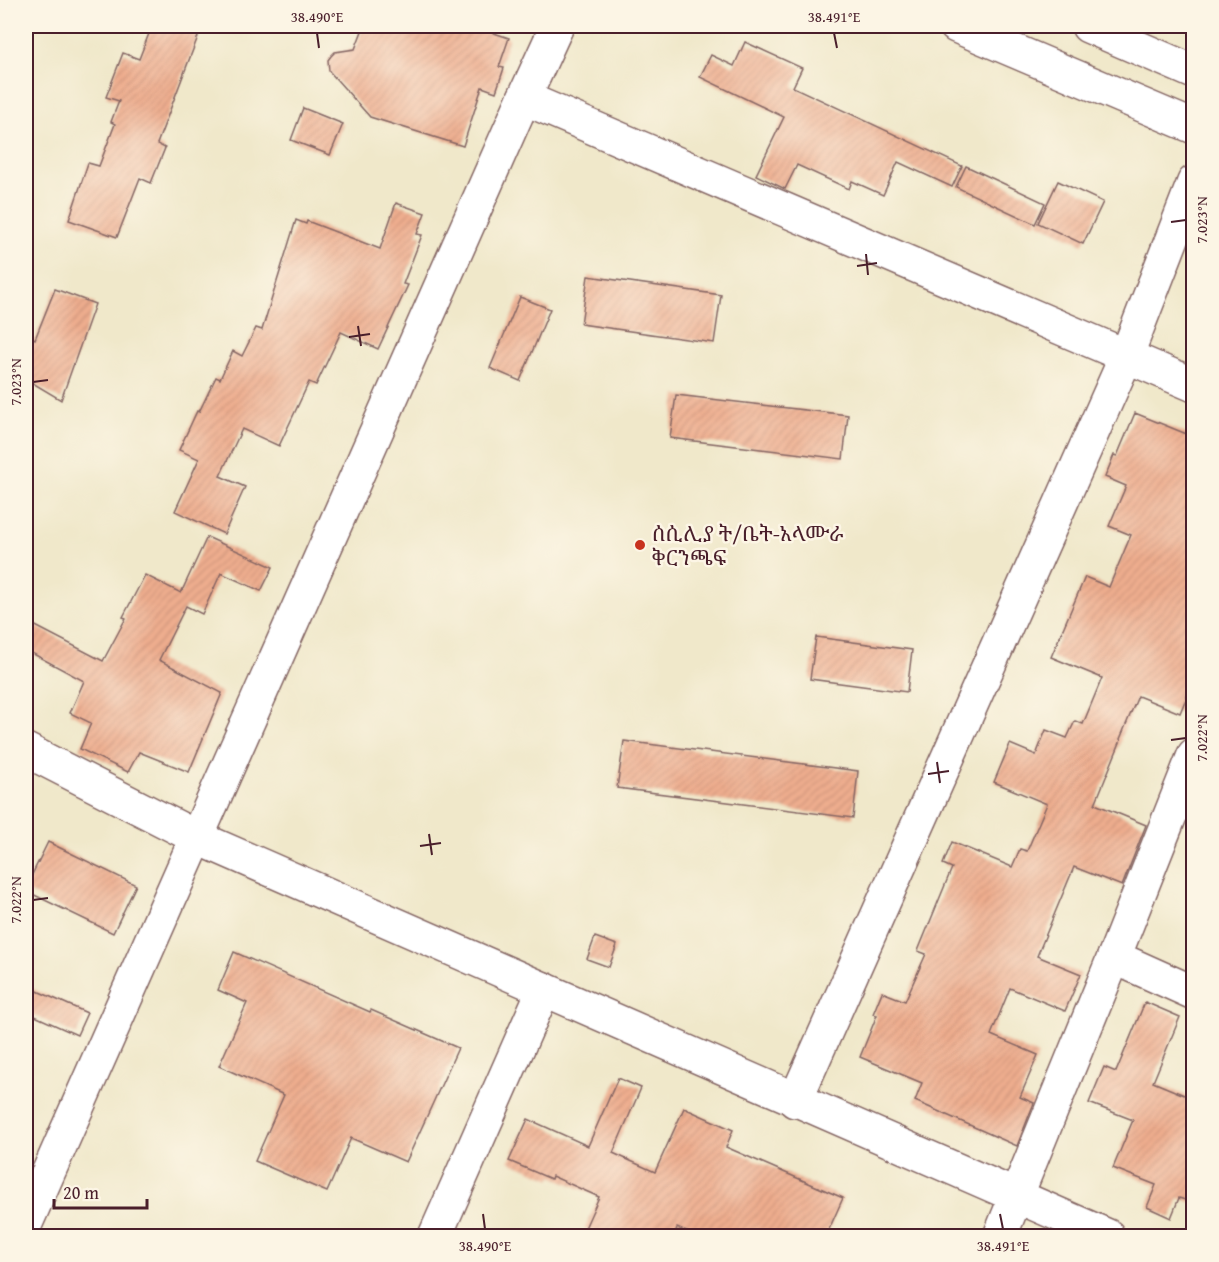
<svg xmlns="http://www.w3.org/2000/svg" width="1219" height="1262" viewBox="0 0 1219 1262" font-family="'Gentium Book Plus','Noto Serif Ethiopic',serif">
  <defs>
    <pattern id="building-hatch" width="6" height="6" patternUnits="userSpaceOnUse" patternTransform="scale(1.5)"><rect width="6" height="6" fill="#eead8e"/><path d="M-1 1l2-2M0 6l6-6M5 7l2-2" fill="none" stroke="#ce947b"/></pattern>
  </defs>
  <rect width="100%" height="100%" fill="#fcf5e5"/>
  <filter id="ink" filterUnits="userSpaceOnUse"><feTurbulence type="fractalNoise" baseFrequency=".0167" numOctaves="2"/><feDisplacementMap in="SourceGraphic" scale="12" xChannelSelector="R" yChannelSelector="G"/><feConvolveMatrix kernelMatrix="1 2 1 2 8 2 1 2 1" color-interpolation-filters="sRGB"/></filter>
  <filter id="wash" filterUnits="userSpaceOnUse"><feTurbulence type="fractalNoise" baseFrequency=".008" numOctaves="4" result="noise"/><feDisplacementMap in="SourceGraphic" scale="24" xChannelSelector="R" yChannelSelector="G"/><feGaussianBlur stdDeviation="1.35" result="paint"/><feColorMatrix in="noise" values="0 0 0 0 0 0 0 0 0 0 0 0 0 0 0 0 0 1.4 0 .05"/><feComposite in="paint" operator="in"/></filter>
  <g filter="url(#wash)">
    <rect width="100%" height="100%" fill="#f0e8ca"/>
    <g id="blocks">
      <g fill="url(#building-hatch)">
        <polygon points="152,26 202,26 157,144 165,148 151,183 140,178 117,237 69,220 88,163 99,166 115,124 111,122 119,101 106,97 123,53 139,59"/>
        <polygon points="364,26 473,26 509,38 499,67 504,68 496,92 482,87 463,146 370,117 329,71 328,60 331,56 335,52 355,49"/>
        <polygon points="745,42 802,68 793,87 962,166 952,187 898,162 883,195 852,181 849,189 797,165 785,189 756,175 784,117 700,77 711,55 734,66"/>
        <polygon points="303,108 343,124 330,155 291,140"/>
        <polygon points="966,166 1045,203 1035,224 956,187"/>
        <polygon points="1058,181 1103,202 1083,244 1038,223"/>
        <polygon points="396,203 425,213 417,234 422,235 403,284 408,285 378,349 341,332 316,385 309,382 279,446 242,429 220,476 245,487 224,534 175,511 199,459 179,450 197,411 199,412 216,377 220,379 233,351 242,356 256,328 262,330 296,220 306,224 307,221 380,249"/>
        <polygon points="588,276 721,295 714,343 581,324"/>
        <polygon points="55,289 95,304 61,400 26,379 26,335 35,339"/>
        <polygon points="520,297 550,309 520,381 490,368"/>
        <polygon points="676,395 848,415 843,459 670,438"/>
        <polygon points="1135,413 1194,437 1194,679 1180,713 1138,696 1120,739 1121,740 1095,804 1146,825 1122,886 1074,867 1037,956 1081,974 1065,1011 1010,988 991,1035 1038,1055 1020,1097 1034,1103 1017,1146 915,1101 922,1083 860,1057 877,1015 873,1014 882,992 905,1001 926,954 918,951 952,868 943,864 952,842 1012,867 1020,849 1027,851 1047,804 994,782 1010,744 1036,755 1046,730 1067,738 1075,721 1083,724 1102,678 1051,657 1085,577 1109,587 1131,535 1109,526 1126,486 1105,477 1114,455 1117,456"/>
        <polygon points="207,537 273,567 261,591 221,573 202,614 186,606 159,660 222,693 189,772 139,752 128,772 80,749 91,723 70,713 84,681 26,650 26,621 103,661 126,618 123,617 145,575 181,593"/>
        <polygon points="816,637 912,650 907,692 810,679"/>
        <polygon points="624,741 858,771 853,818 617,788"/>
        <polygon points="48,842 136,885 113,933 26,891 26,887"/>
        <polygon points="595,937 617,945 609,967 587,959"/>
        <polygon points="234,952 370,1012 371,1010 458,1048 406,1162 351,1138 327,1192 255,1161 284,1095 219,1066 247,1003 218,990"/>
        <polygon points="26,986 87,1013 77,1035 26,1012"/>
        <polygon points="1145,1002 1180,1017 1153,1082 1194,1099 1194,1203 1179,1198 1171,1218 1147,1207 1156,1185 1113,1168 1133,1120 1089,1103 1104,1067 1116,1072"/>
        <polygon points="618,1078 641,1088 613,1153 655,1172 684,1108 733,1130 726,1147 843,1198 826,1236 696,1236 677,1228 674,1236 603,1236 585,1228 599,1197 552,1176 551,1179 509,1161 528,1119 588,1146"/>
      </g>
    </g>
  </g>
  <g filter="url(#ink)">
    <use href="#blocks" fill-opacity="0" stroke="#846563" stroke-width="1.5"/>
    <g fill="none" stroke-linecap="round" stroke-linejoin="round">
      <g stroke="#846563" stroke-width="36">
        <g id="street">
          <polyline points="524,98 1194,385"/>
          <polyline points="26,750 196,837 1108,1236"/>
          <polyline points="1114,957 1194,993"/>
          <polyline points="795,1101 1126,357 1194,182"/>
          <polyline points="26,1223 524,98 557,26"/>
          <polyline points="435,1236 544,989"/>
          <polyline points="1000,1236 1114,957 1194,755"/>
        </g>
      </g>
      <g stroke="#846563" stroke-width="36">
        <g id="secondary">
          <polyline points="956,26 1194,127"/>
          <polyline points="1088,26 1194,72"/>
        </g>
      </g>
      <use href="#street" stroke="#fff" stroke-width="33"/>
      <use href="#secondary" stroke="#fff" stroke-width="33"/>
    </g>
  </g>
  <path fill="none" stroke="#4a1f2b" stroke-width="2" d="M 317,33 L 319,48M 834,33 L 837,48M 1171,222 L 1186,220M 866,254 L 868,275M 857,266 L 877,263M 358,326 L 361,346M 349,337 L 370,334M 33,382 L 48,380M 1171,740 L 1186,738M 937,762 L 940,783M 928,774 L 949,771M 429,834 L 432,855M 420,846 L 441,843M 33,900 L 48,898M 483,1214 L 485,1229M 1000,1214 L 1003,1229"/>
  <circle fill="#c8321e" stroke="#fcf5e5" stroke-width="2" cx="640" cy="545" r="6"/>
  <g text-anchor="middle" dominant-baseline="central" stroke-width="5" stroke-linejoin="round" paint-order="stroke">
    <g font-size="21" fill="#4a1f2b" stroke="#fcf5e5" text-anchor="start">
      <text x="652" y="533">ሰሲሊያ ት/ቤት-አላሙራ<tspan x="652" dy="24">ቅርንጫፍ</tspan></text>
    </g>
  </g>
  <rect width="1219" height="1262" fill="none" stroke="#fcf5e5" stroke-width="66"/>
  <path d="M54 1199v9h93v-9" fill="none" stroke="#4a1f2b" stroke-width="3"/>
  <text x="63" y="1199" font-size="18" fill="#4a1f2b" stroke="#fcf5e5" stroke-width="4.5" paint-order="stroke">20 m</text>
  <rect x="33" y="33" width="1153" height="1196" fill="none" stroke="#4a1f2b" stroke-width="2"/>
  <g font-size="15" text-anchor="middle" fill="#4a1f2b">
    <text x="317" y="22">38.490°E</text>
    <text x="834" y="22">38.491°E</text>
    <text transform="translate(1202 220) rotate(-90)" y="5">7.023°N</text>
    <text transform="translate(16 382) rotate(-90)" y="5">7.023°N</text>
    <text transform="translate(1202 738) rotate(-90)" y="5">7.022°N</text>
    <text transform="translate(16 900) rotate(-90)" y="5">7.022°N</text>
    <text x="485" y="1251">38.490°E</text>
    <text x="1003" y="1251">38.491°E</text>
  </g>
</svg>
